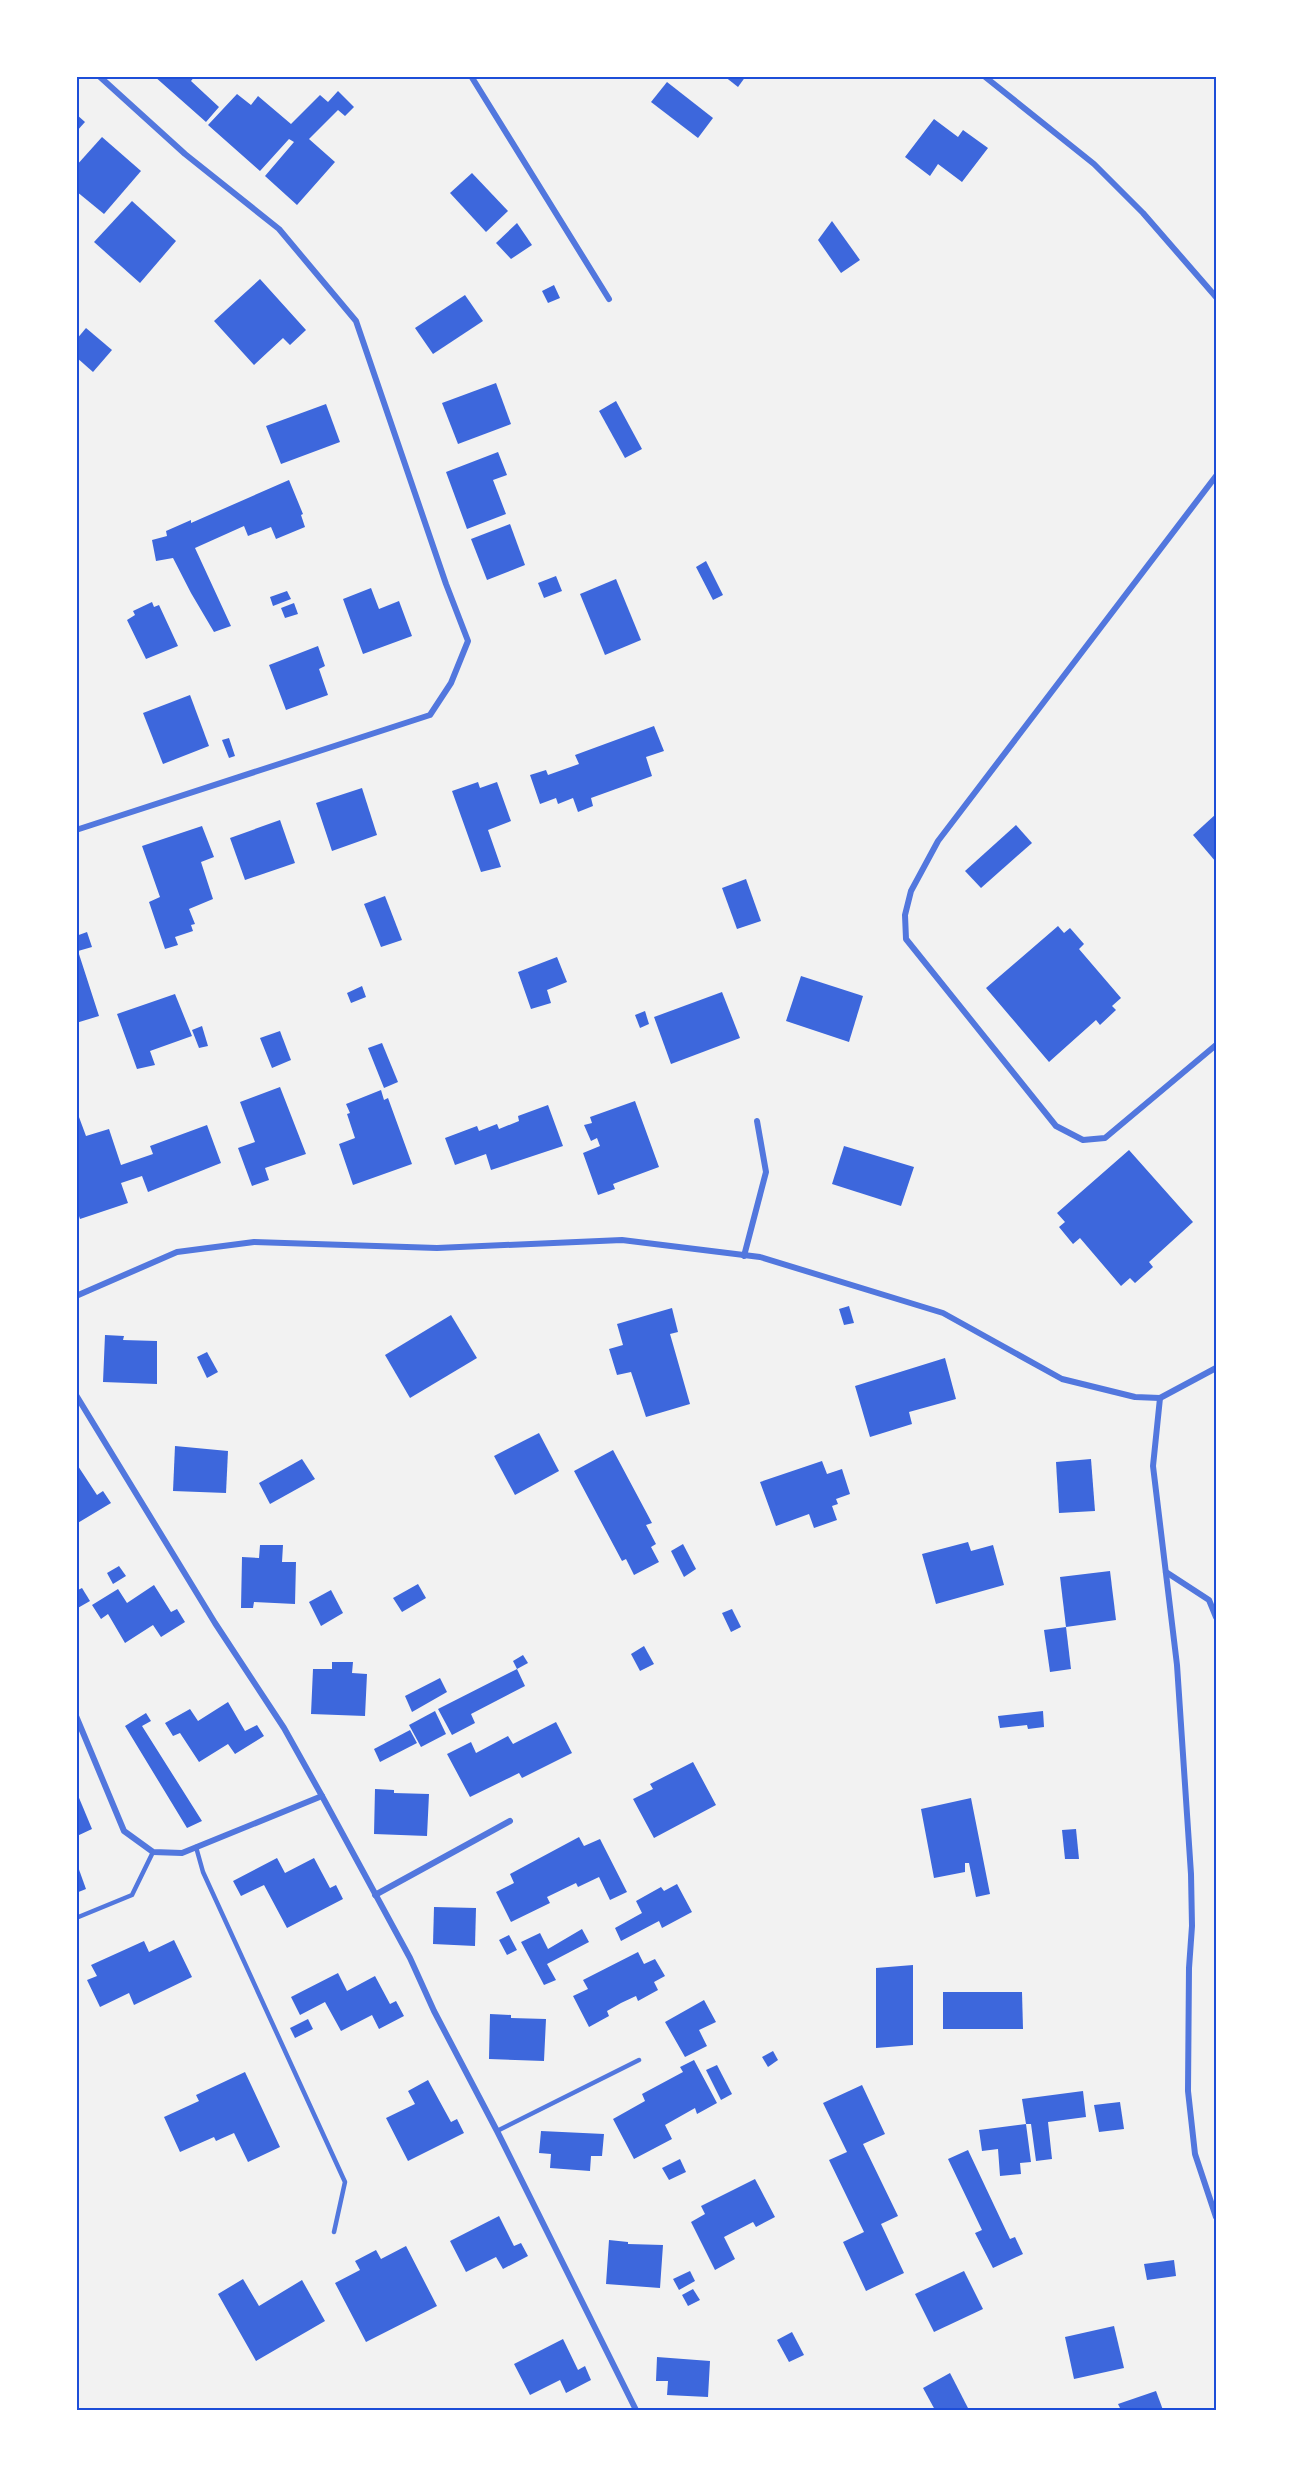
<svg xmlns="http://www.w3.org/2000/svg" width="1293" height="2487" viewBox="0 0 1293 2487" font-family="Arial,sans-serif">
  <rect width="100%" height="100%" fill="#f2f2f2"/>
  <g fill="#3d67dc">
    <polygon points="154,76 195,76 191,81 219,107 206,122"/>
    <polygon points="724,76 746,76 738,87"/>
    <polygon points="667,82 713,118 698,138 651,102"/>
    <polygon points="338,91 354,107 345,116 338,110 309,139 335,162 297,205 265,176 294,142 289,139 260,171 208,125 237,94 251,105 258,96 291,124 320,95 328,102"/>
    <polygon points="76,114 85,122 76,132"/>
    <polygon points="934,119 958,137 963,130 988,148 962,182 938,164 930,176 905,157"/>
    <polygon points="102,137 141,171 104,214 76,191 76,166"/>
    <polygon points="472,173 508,211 486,232 450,193"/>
    <polygon points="132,201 176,241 140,283 94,242"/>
    <polygon points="832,221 860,260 841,273 818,240"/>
    <polygon points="517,223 532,245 511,259 496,243"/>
    <polygon points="260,279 306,330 290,345 283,338 254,365 214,321"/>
    <polygon points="554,285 560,298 548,303 542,291"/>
    <polygon points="465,295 483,321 433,354 415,328"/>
    <polygon points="86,328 112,350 93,372 76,357 76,340"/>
    <polygon points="496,383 511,424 458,444 442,403"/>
    <polygon points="616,401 642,449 625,458 599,411"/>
    <polygon points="326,404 340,442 281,464 266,426"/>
    <polygon points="498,452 507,475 493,480 506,514 467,529 446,472"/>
    <polygon points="289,480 303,514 301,515 305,527 276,539 271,527 248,536 244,526 195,548 231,626 214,632 191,593 173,558 156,561 152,540 167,536 166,531 191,520 191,523"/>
    <polygon points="510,524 525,565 487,580 471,539"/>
    <polygon points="706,561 723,595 713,600 696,567"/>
    <polygon points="556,576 562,591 544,598 538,583"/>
    <polygon points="616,579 641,640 605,655 580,594"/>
    <polygon points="371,588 379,609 399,601 412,636 363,654 343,599"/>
    <polygon points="287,591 291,599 273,606 270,597"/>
    <polygon points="152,602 154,607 159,605 178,646 146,659 127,620 135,615 133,611"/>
    <polygon points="294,603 298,614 285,618 281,608"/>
    <polygon points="318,646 325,666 319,669 328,695 286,710 269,665"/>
    <polygon points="190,695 209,746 163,764 143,713"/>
    <polygon points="654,726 664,751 646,757 652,776 591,798 593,806 578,812 573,798 558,804 556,798 540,804 530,775 546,770 548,775 579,764 575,755"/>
    <polygon points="229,738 235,756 229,758 222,740"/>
    <polygon points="478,782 480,788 497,782 511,821 488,830 501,867 481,872 452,791"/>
    <polygon points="362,788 377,835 332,851 316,803"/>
    <polygon points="1216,814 1216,862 1193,835"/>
    <polygon points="280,820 295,863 245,880 230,838"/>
    <polygon points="1016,825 1032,843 981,888 965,871"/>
    <polygon points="202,826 214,857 201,862 213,899 189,909 195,924 191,925 193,931 175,937 178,945 165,949 149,902 160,897 142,846"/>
    <polygon points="746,879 761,921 737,929 722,888"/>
    <polygon points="385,896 402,940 381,947 364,904"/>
    <polygon points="1058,926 1064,933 1070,928 1084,944 1079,949 1121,998 1112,1006 1116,1010 1100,1025 1096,1020 1049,1062 986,988"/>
    <polygon points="87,932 92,947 78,951 99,1016 76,1023 76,936"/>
    <polygon points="557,957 567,982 547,990 551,1003 531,1009 518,972"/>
    <polygon points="801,976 863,996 849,1042 786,1021"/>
    <polygon points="362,986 366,997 351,1003 347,993"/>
    <polygon points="722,992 740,1038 671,1064 654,1017"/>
    <polygon points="175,994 192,1036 150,1051 155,1065 137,1069 117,1014"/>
    <polygon points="645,1011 649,1024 640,1028 635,1015"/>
    <polygon points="202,1026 208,1046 199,1048 192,1030"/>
    <polygon points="280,1031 291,1060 272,1068 260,1038"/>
    <polygon points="382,1043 398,1082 384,1088 368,1048"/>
    <polygon points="280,1087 306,1154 265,1168 269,1180 252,1186 238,1148 255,1142 240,1102"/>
    <polygon points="381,1090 384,1100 388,1098 412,1164 353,1185 339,1144 355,1138 347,1114 350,1113 346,1104"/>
    <polygon points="635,1101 659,1167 613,1184 615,1189 598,1195 583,1153 600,1146 597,1138 591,1141 584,1125 592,1123 590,1117"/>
    <polygon points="548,1105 563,1146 491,1170 486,1154 455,1165 445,1138 477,1126 479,1131 497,1124 499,1129 519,1121 518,1116"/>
    <polygon points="76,1109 86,1136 109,1129 121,1165 153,1154 150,1146 207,1125 221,1163 148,1192 142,1176 121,1183 128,1203 80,1219 76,1207"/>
    <polygon points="844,1146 914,1167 901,1206 832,1184"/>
    <polygon points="1129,1150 1193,1222 1149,1262 1153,1267 1135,1283 1130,1278 1121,1286 1080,1238 1073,1244 1059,1227 1065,1222 1057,1213"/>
    <polygon points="849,1306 854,1323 844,1325 839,1309"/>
    <polygon points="672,1308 678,1332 670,1334 690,1404 646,1417 631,1372 617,1375 609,1349 623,1345 617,1324"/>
    <polygon points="451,1315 477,1358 410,1398 385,1355"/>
    <polygon points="105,1335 124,1336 123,1340 157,1341 157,1384 103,1382"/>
    <polygon points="207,1352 218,1372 207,1378 197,1357"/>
    <polygon points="945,1358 956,1399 909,1412 912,1424 870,1437 855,1386"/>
    <polygon points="539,1433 559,1471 515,1495 494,1456"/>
    <polygon points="175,1446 228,1451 226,1493 173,1491"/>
    <polygon points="613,1450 652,1523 646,1525 656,1544 651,1547 659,1562 634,1575 626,1559 622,1561 574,1471"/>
    <polygon points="302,1459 315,1479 270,1504 259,1483"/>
    <polygon points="1091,1459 1095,1511 1059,1513 1056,1462"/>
    <polygon points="822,1461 827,1474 842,1469 850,1494 836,1499 838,1504 832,1506 837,1520 814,1528 809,1514 776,1526 760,1482"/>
    <polygon points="78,1466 97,1495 103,1491 111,1503 76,1524"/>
    <polygon points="968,1542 971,1551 993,1545 1004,1585 936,1604 922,1554"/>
    <polygon points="683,1544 696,1569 684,1577 671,1551"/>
    <polygon points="260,1545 283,1545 282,1562 296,1562 295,1604 254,1602 253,1608 241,1608 242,1557 259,1558"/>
    <polygon points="119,1566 126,1576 113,1584 107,1573"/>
    <polygon points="1110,1571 1116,1620 1066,1627 1060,1577"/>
    <polygon points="418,1584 426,1598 402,1612 393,1598"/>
    <polygon points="154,1585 171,1612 177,1609 185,1622 161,1637 153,1625 125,1643 108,1614 101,1619 92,1605 118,1589 127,1603"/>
    <polygon points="82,1588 90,1601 76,1609 76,1591"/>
    <polygon points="331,1590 343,1613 321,1626 309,1602"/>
    <polygon points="732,1609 741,1627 731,1632 722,1613"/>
    <polygon points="1066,1627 1071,1669 1050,1672 1044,1630"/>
    <polygon points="644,1646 654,1664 640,1671 631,1654"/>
    <polygon points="523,1655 528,1663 517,1669 525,1686 471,1714 475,1723 452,1735 438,1709 517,1669 513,1661"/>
    <polygon points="332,1662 353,1662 352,1673 367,1674 365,1716 311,1714 313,1669 332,1669"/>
    <polygon points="440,1678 447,1692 412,1712 405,1696"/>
    <polygon points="228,1702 245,1731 257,1725 264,1736 235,1754 228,1744 199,1762 180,1733 173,1736 165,1723 190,1709 198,1721"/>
    <polygon points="435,1711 446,1734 421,1747 409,1725"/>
    <polygon points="1043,1711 1044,1727 1028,1729 1027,1725 1000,1728 998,1716"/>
    <polygon points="146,1713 151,1721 142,1726 202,1821 187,1828 125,1726"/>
    <polygon points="556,1722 572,1753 522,1778 519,1773 470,1797 447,1754 471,1742 476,1753 508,1736 513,1744"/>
    <polygon points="410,1730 417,1743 380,1762 374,1749"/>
    <polygon points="693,1762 716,1805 654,1838 633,1799 653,1789 650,1784"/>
    <polygon points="375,1789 394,1790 394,1793 429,1794 427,1836 374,1834"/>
    <polygon points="77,1793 92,1829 77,1836"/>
    <polygon points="971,1798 990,1894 976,1897 969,1863 965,1863 965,1872 934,1878 921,1809"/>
    <polygon points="1076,1829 1079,1859 1065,1859 1062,1830"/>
    <polygon points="579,1837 584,1846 600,1839 627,1892 610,1900 599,1877 578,1887 576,1883 547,1897 550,1903 511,1922 496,1892 514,1883 510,1874"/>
    <polygon points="277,1858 285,1873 314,1858 330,1888 336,1885 343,1899 287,1928 264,1885 241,1896 233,1881"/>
    <polygon points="77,1864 86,1889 76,1893 76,1864"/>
    <polygon points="677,1884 692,1912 662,1928 659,1921 621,1941 615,1928 642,1913 636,1901 661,1887 664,1891"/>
    <polygon points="434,1907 476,1908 475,1946 433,1944"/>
    <polygon points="582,1929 589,1942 547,1964 556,1980 544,1985 521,1942 540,1933 548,1949"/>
    <polygon points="509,1935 517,1950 507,1955 499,1940"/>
    <polygon points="174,1940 192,1977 134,2005 129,1993 100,2007 87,1980 97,1976 91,1965 144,1941 149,1952"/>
    <polygon points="638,1952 644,1964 655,1959 665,1976 654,1982 658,1990 638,2001 636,1996 621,2003 607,2011 609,2016 589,2027 573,1996 588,1989 583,1980"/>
    <polygon points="913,1965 913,2045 876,2048 876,1968"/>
    <polygon points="338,1973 347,1991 375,1976 390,2004 396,2001 404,2016 379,2029 372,2015 341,2031 325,2002 300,2015 291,1997"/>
    <polygon points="943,1992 1022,1992 1023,2029 943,2029"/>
    <polygon points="704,2000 716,2022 699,2030 707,2046 685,2057 665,2022"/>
    <polygon points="490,2014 511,2015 511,2018 546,2019 544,2061 489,2059"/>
    <polygon points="308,2019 313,2029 295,2038 290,2028"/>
    <polygon points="773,2051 778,2060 768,2067 762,2057"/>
    <polygon points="694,2060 717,2103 697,2114 695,2108 665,2125 672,2139 634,2159 613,2119 645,2101 642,2094 683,2072 680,2067"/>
    <polygon points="717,2065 732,2094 721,2100 706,2070"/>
    <polygon points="245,2072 280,2147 248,2162 234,2133 216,2141 214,2137 180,2152 164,2117 199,2101 196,2095"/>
    <polygon points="428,2080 451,2122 457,2119 464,2133 408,2161 386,2118 415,2104 408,2091"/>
    <polygon points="862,2085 885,2134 863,2144 898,2216 881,2224 904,2273 866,2291 843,2242 864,2232 829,2160 847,2152 823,2103"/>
    <polygon points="1083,2091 1086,2117 1048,2122 1052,2159 1036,2161 1031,2124 1026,2124 1031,2162 1020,2163 1021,2174 1000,2176 998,2149 982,2151 979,2130 1026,2124 1022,2099"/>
    <polygon points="1120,2102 1124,2129 1099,2132 1094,2105"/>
    <polygon points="541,2131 604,2134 602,2156 591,2156 590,2171 550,2168 551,2154 539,2153"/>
    <polygon points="968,2150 1010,2239 1015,2237 1023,2254 993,2268 975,2233 982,2230 948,2159"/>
    <polygon points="680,2159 686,2172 669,2180 662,2168"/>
    <polygon points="755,2179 775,2217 756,2227 753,2222 724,2237 735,2259 715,2270 691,2222 705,2214 701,2206"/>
    <polygon points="499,2216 514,2246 521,2243 528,2256 503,2269 496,2257 466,2272 450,2241"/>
    <polygon points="609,2240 628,2242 628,2244 663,2245 660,2288 606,2284"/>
    <polygon points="406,2246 437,2306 366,2342 335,2283 360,2270 355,2261 376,2250 381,2259"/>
    <polygon points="1174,2260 1176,2276 1147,2280 1144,2264"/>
    <polygon points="690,2271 695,2281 679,2290 673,2279"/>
    <polygon points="964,2271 983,2309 934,2332 915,2294"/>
    <polygon points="243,2279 259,2306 302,2280 325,2321 256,2361 218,2294"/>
    <polygon points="693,2289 700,2300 688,2306 682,2295"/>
    <polygon points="1114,2326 1124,2368 1074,2379 1065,2337"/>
    <polygon points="792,2332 804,2355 789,2362 777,2340"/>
    <polygon points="563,2339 578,2370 585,2366 591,2380 566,2393 560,2380 530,2395 514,2364"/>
    <polygon points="657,2357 710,2361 708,2397 667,2395 668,2381 656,2381"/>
    <polygon points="950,2373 969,2410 935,2410 923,2388"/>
    <polygon points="1156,2391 1163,2410 1121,2410 1118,2404"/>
  </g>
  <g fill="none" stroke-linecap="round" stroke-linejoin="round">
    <g stroke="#5277de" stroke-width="4.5">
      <polyline points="196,1847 203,1872 345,2182 334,2232"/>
      <polyline points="76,1918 132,1895 153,1852"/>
      <polyline points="497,2131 639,2060"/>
    </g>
    <g stroke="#5277de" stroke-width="6">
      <polyline points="471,76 609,299"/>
      <polyline points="984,76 1094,164 1143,213 1216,297"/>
      <polyline points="1216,476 938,841 911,891 905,915 906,939 1056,1126 1083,1140 1105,1138 1216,1045"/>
      <polyline points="76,830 430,715 451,683 468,641 446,584 356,321 279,229 185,154 99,76"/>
      <polyline points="744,1256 766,1172 757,1121"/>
      <polyline points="76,1296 177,1252 254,1242 437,1248 622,1240 760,1257 943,1313 1062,1379 1135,1397 1160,1398 1216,1368"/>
      <polyline points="76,1395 215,1623 284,1728 322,1796 410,1958 434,2011 497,2131 636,2410"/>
      <polyline points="1160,1398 1153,1466 1177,1665 1191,1874 1192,1926 1189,1968 1188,2091 1195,2154 1216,2217"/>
      <polyline points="1166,1572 1209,1600 1216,1617"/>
      <polyline points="76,1716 124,1831 153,1852 182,1853 322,1796"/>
      <polyline points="375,1895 510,1821"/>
    </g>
  </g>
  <rect width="1293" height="2487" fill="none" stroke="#ffffff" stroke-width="156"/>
  <rect x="78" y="78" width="1137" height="2331" fill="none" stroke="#1d4ed8" stroke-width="2"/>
</svg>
